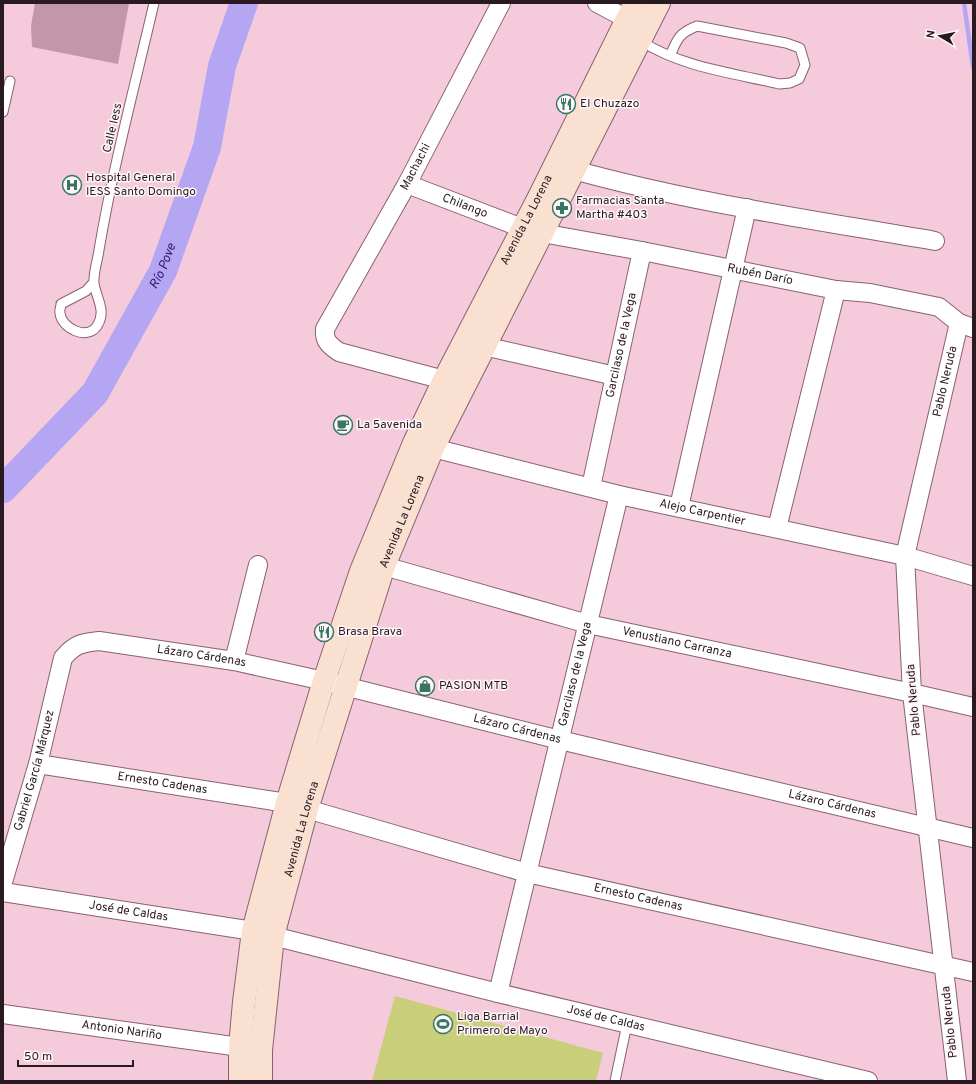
<svg xmlns="http://www.w3.org/2000/svg" width="976" height="1084" viewBox="0 0 976 1084" font-family="Overpass,sans-serif">
  <rect width="100%" height="100%" fill="#f5cadb"/>
  <polygon fill="#c8ce79" points="395,996 603,1053 596,1081 372,1081"/>
  <g fill="none" stroke-linecap="round" stroke-linejoin="round">
    <polyline stroke="#b5a6f4" stroke-width="4.5" points="964,3 973,67"/>
    <path stroke="#b5a6f4" stroke-width="28" id="s1" d="M 3,489 L 95,393 L 163,271 L 207,147 L 222,66 L 244,3"/>
  </g>
  <polygon fill="#c298a9" points="35,3 129,3 118,64 32,47 31,26"/>
  <g fill="none" stroke-linecap="round" stroke-linejoin="round">
    <g stroke="#886272" stroke-width="11">
      <g id="lane">
        <path d="M 641,41 C 681,67 733,73 779,84 L 790,83 L 799,79 L 805,65 L 800,48 L 786,43 L 697,26 C 679,33 677,39 670,56"/>
        <polyline points="3,112 10,81"/>
        <path d="M 94,282 L 86,291 L 61,304 C 61,307 59,311 60,313 C 61,328 87,341 97,326 C 107,311 96,298 94,283 C 93,273 98,259 99,250 C 113,167 135,85 154,3"/>
        <polyline points="615,1081 627,1024"/>
      </g>
    </g>
    <g stroke="#886272" stroke-width="20">
      <g id="street">
        <polyline points="597,3 627,19"/>
        <path d="M 574,170 C 693,203 815,220 935,241"/>
        <path id="s2" d="M 407,184 L 522,228"/>
        <path id="s3" d="M 542,233 L 642,251 L 836,290 L 870,293 L 939,307 L 959,323 L 973,328"/>
        <polyline points="484,346 615,376"/>
        <path id="s4" d="M 444,380 L 339,352 C 329,345 324,341 325,329 L 407,184 L 501,3"/>
        <path id="s5" d="M 433,448 L 619,495 L 905,556 L 973,576"/>
        <path id="s6" d="M 591,487 L 642,251"/>
        <polyline points="679,507 747,208"/>
        <polyline points="777,528 836,290"/>
        <path id="s7" d="M 384,566 L 588,624 L 912,693 L 973,707"/>
        <polyline points="234,661 258,565"/>
        <path id="s8" d="M 38,764 L 287,803"/>
        <path id="s9" d="M 307,809 L 527,873 L 973,972"/>
        <path id="s10" d="M 3,882 L 38,764 L 63,658 C 75,644 81,643 99,641 L 234,661 L 324,681 L 560,740 L 973,838"/>
        <path id="s11" d="M 3,892 L 253,931"/>
        <path id="s12" d="M 273,936 L 498,993 L 868,1081"/>
        <path id="s13" d="M 498,993 L 619,495"/>
        <path id="s14" d="M 3,1014 L 240,1047"/>
        <path id="s15" d="M 957,1081 L 912,693 L 905,556 L 959,323"/>
      </g>
    </g>
    <g stroke="#886272" stroke-width="24">
      <g id="secondary">
        <path id="s16" d="M 240,1081 L 240,1047 L 244,1002 L 253,931 L 287,803 L 324,681 L 361,571 L 414,443 L 444,380 L 539,197 L 635,3"/>
        <path id="s17" d="M 261,1081 L 261,1050 L 273,936 L 307,809 L 384,566 L 433,448 L 659,3"/>
      </g>
    </g>
    <use href="#lane" stroke="#fff" stroke-width="9"/>
    <use href="#street" stroke="#fff" stroke-width="18"/>
    <use href="#secondary" stroke="#f9e0d0" stroke-width="22"/>
  </g>
  <defs>
    <g id="restaurant-ring" transform="scale(1)"><circle r="9.5" fill="#fff6f9" stroke="#367663" stroke-width="1.5"/><path d="M-5-6h1v4h1v-4h1v4h1v-4h1v5L-1.5 .5V6h-2V.5L-5-1ZM5-6V6H3V1.5H1.5Q1.5-4 5-6Z" fill="#367663"/></g>
    <g id="hospital-ring" transform="scale(1)"><circle r="9.5" fill="#fff6f9" stroke="#367663" stroke-width="1.5"/><path d="M-5-5h3v3.5h4V-5h3V5h-3V1.5h-4V5h-3Z" fill="#367663"/></g>
    <g id="pharmacy-ring" transform="scale(1)"><circle r="9.5" fill="#fff6f9" stroke="#367663" stroke-width="1.5"/><path d="M-2-6h4v4h4v4h-4v4h-4v-4h-4v-4h4Z" fill="#367663"/></g>
    <g id="cafe-ring" transform="scale(1)"><circle r="9.5" fill="#fff6f9" stroke="#367663" stroke-width="1.5"/><path d="M-5.5-4.5H6V0H3Q3 3.5 0 3.5H-2.5Q-5.5 3.5-5.5 0ZM3-3.2v2h1.7v-2ZM-6 4.5H4V6H-6Z" fill="#367663"/></g>
    <g id="shop-ring" transform="scale(1)"><circle r="9.5" fill="#fff6f9" stroke="#367663" stroke-width="1.5"/><path d="M-5-2.5h2.3a2.7 3.5 0 0 1 5.4 0H5L5.5 6h-11ZM-1.5-2.5h3a1.5 2.3 0 0 0-3 0Z" fill="#367663"/></g>
    <g id="stadium-ring" transform="scale(1)"><circle r="9.5" fill="#fff6f9" stroke="#367663" stroke-width="1.5"/><path d="M0-5a6.5 5 0 1 0 0 10a6.5 5 0 1 0 0-10ZM-3.5-1.8h7v3.6h-7Z" fill="#367663"/></g>
  </defs>
  <g fill-rule="evenodd">
    <use href="#restaurant-ring" x="566" y="104"/>
    <use href="#hospital-ring" x="72" y="185"/>
    <use href="#pharmacy-ring" x="562" y="208"/>
    <use href="#cafe-ring" x="343" y="425"/>
    <use href="#restaurant-ring" x="324" y="632"/>
    <use href="#shop-ring" x="425" y="686"/>
    <use href="#stadium-ring" x="443" y="1024"/>
  </g>
  <g text-anchor="middle" dominant-baseline="central" stroke-width="3" stroke-linejoin="round" paint-order="stroke">
    <g font-size="12" fill="#291920" stroke="#fff6f9" text-anchor="start">
      <text x="580" y="104">El Chuzazo</text>
      <text x="86" y="178">Hospital General<tspan x="86" dy="14">IESS Santo Domingo</tspan></text>
      <text x="576" y="201">Farmacias Santa<tspan x="576" dy="14">Martha #403</tspan></text>
      <text x="357" y="425">La 5avenida</text>
      <text x="338" y="632">Brasa Brava</text>
      <text x="439" y="686">PASION MTB</text>
      <text x="457" y="1017">Liga Barrial<tspan x="457" dy="14">Primero de Mayo</tspan></text>
    </g>
    <g font-size="12" fill="#291920" stroke="#fff6f9">
      <text transform="translate(113 128) rotate(-77)">Calle Iess</text>
      <text stroke="none"><textPath href="#s4" startOffset="323">Machachi</textPath></text>
      <text stroke="none"><textPath href="#s2" startOffset="62">Chilango</textPath></text>
      <text stroke="none"><textPath href="#s16" startOffset="915">Avenida La Lorena</textPath></text>
      <text stroke="none"><textPath href="#s3" startOffset="222">Rubén Darío</textPath></text>
      <text stroke="none"><textPath href="#s6" startOffset="145">Garcilaso de la Vega</textPath></text>
      <text stroke="none"><textPath href="#s15" startOffset="707">Pablo Neruda</textPath></text>
      <text stroke="none"><textPath href="#s5" startOffset="277">Alejo Carpentier</textPath></text>
      <text stroke="none"><textPath href="#s17" startOffset="580">Avenida La Lorena</textPath></text>
      <text stroke="none"><textPath href="#s7" startOffset="303">Venustiano Carranza</textPath></text>
      <text stroke="none"><textPath href="#s10" startOffset="377">Lázaro Cárdenas</textPath></text>
      <text stroke="none"><textPath href="#s13" startOffset="328">Garcilaso de la Vega</textPath></text>
      <text transform="translate(914 700) rotate(-95)">Pablo Neruda</text>
      <text stroke="none"><textPath href="#s10" startOffset="701">Lázaro Cárdenas</textPath></text>
      <text stroke="none"><textPath href="#s10" startOffset="116">Gabriel García Márquez</textPath></text>
      <text stroke="none"><textPath href="#s8" startOffset="126">Ernesto Cadenas</textPath></text>
      <text stroke="none"><textPath href="#s10" startOffset="1025">Lázaro Cárdenas</textPath></text>
      <text stroke="none"><textPath href="#s17" startOffset="256">Avenida La Lorena</textPath></text>
      <text stroke="none"><textPath href="#s9" startOffset="343">Ernesto Cadenas</textPath></text>
      <text stroke="none"><textPath href="#s11" startOffset="127">José de Caldas</textPath></text>
      <text stroke="none"><textPath href="#s12" startOffset="343">José de Caldas</textPath></text>
      <text transform="translate(950 1022) rotate(-96)">Pablo Neruda</text>
      <text stroke="none"><textPath href="#s14" startOffset="120">Antonio Nariño</textPath></text>
    </g>
    <g font-size="13" font-style="italic" fill="#34146c" stroke="#fff6f9">
      <text stroke="none"><textPath href="#s1" startOffset="277">Río Pove</textPath></text>
    </g>
  </g>
  <rect width="976" height="1084" fill="none" stroke="#291920" stroke-width="8"/>
  <g transform="translate(940 36) rotate(280)" stroke="#fff6f9" stroke-width="3" paint-order="stroke">
  <path d="M0-3L7 15L0 10L-7 15Z" fill="#291920"/>
  <text y="-6" font-size="11" font-weight="bold" text-anchor="middle" fill="#291920">N</text>
  </g>
  <path d="M18 1060v6h115v-6" fill="none" stroke="#291920" stroke-width="2"/>
  <text x="24" y="1060" font-size="12" fill="#291920" stroke="#fff6f9" stroke-width="3" paint-order="stroke">50 m</text>
</svg>
